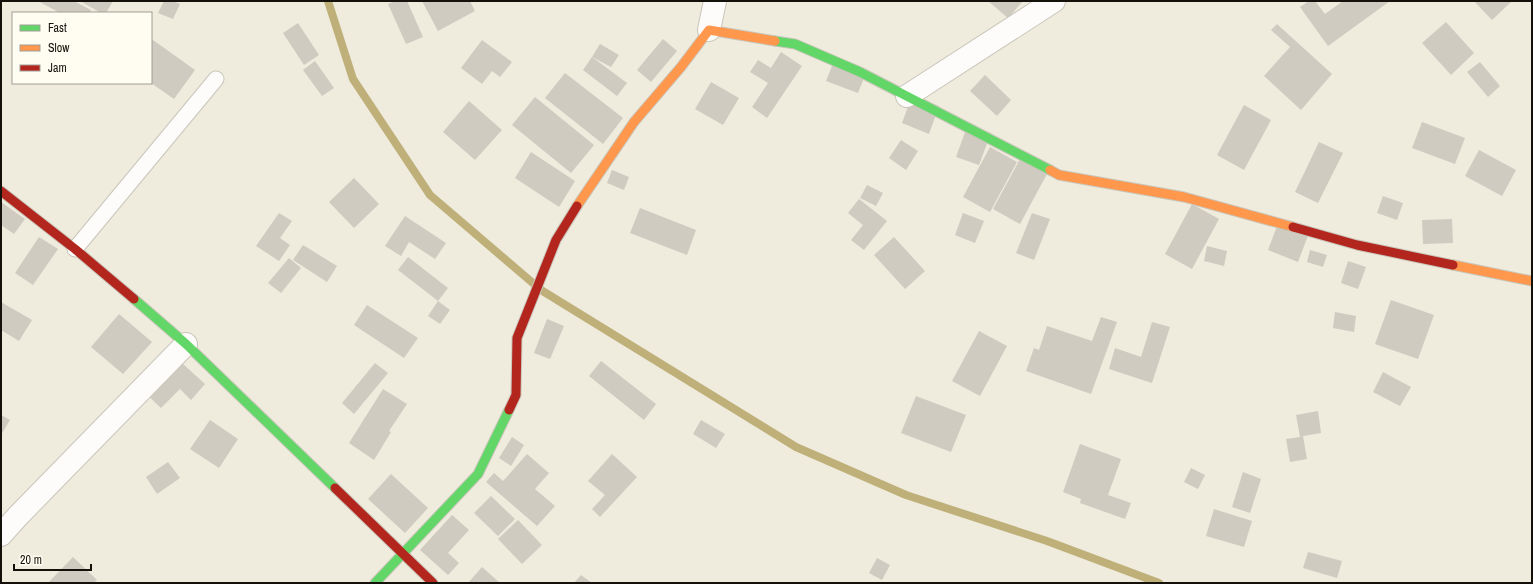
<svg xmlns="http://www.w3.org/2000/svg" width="1533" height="584" viewBox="0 0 1533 584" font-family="'Archivo Narrow',sans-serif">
  <rect width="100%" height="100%" fill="#efebdd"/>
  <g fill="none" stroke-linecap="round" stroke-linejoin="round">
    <polyline stroke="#bfb07a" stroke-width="8" points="328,1 353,79 430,195 541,290 796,447 906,495 1047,541 1159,583"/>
  </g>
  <g fill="#cfcbc0">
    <polygon points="38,1 74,1 91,10 90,13 60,13"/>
    <polygon points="80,1 113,1 106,13 101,13"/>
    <polygon points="164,1 173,1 180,4 173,19 158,13"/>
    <polygon points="395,1 407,1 423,37 406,44 388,4"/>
    <polygon points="422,1 470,1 475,11 438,31"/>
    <polygon points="988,1 1023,1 1008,18"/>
    <polygon points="1309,1 1315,1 1325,14 1343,1 1390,1 1328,46 1300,7"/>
    <polygon points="1474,1 1512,1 1492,20"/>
    <polygon points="1446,22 1474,53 1451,75 1422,43"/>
    <polygon points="298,23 319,55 304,65 283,33"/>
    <polygon points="1277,24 1332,74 1301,110 1264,76 1290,47 1271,30"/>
    <polygon points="663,39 677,51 651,82 637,70"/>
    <polygon points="153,40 195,70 174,99 151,83 151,42"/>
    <polygon points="482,40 512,62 500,77 492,71 482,84 461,68"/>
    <polygon points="600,44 619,55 611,67 592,57"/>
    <polygon points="781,52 802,66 767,118 752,107 768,83 750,72 758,60 771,68"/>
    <polygon points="592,57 627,83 617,96 583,70"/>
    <polygon points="315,61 334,88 322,96 303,70"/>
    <polygon points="834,61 866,73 858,93 826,81"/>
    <polygon points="1480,62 1500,86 1488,97 1467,72"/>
    <polygon points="565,73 623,118 603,144 545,98"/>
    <polygon points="985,75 1011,100 997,116 970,91"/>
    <polygon points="711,82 739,98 723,125 695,109"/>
    <polygon points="912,96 939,106 929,134 902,123"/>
    <polygon points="535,97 594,145 571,173 512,125"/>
    <polygon points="469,101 502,130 475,160 443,132"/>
    <polygon points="1244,105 1271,120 1244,170 1217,155"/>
    <polygon points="1422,122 1465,138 1455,164 1412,148"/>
    <polygon points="968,124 991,133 979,165 956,157"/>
    <polygon points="901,140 918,151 906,170 889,158"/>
    <polygon points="1319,142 1343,153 1318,203 1295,192"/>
    <polygon points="990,147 1017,162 990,212 963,197"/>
    <polygon points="1479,150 1516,170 1502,196 1465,176"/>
    <polygon points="531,152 575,181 559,207 515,178"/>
    <polygon points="1020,159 1047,174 1020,224 993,209"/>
    <polygon points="612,170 629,177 624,190 607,183"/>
    <polygon points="354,178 379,204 354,228 329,202"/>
    <polygon points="867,185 883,193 876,206 860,198"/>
    <polygon points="1383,196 1403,203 1397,220 1377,213"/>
    <polygon points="859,199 887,221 864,250 851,240 863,225 848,213"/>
    <polygon points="1,202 25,219 14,234 1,225"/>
    <polygon points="1192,204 1219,219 1192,269 1165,254"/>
    <polygon points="640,208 696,230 687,255 630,233"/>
    <polygon points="279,213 292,221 280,238 290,245 279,261 256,246"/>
    <polygon points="963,213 984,221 975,243 955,235"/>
    <polygon points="1032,213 1050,219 1034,260 1016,253"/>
    <polygon points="405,216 446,243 435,259 409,242 401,256 385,246"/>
    <polygon points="1452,219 1453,243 1423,244 1422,220"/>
    <polygon points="1279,221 1309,233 1298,262 1268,250"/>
    <polygon points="39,237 58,249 33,285 15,273"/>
    <polygon points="894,237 925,271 905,289 874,255"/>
    <polygon points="303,245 337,266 327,282 293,260"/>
    <polygon points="1207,246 1227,251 1224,266 1204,261"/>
    <polygon points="1310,250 1327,255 1323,267 1307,262"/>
    <polygon points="408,257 448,288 438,301 398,270"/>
    <polygon points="289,258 301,268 281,293 268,283"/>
    <polygon points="1348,261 1366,267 1358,289 1341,283"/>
    <polygon points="1391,300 1434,315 1418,359 1375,344"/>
    <polygon points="438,301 450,310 440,324 428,316"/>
    <polygon points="1,302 32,320 19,341 1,330"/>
    <polygon points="367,305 418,338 404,358 354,325"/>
    <polygon points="1335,312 1356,316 1354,332 1333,328"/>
    <polygon points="119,314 152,342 123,374 91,347"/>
    <polygon points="1101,317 1117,322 1091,394 1026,371 1034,348 1039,350 1047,326 1092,341"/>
    <polygon points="547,319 564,326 550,359 534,353"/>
    <polygon points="1152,322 1170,327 1152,383 1109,369 1115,348 1141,357"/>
    <polygon points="979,331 1007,346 980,396 952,381"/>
    <polygon points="172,354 205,384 191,400 180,389 161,408 140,388"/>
    <polygon points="601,361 656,404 644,420 589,376"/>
    <polygon points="375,363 388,373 354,414 342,403"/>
    <polygon points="1383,372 1411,387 1400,406 1373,392"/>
    <polygon points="383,389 407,404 389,431 391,432 374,460 349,443"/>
    <polygon points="916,396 966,415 951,452 901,433"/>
    <polygon points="1318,411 1321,433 1303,436 1307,459 1290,462 1286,439 1300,437 1296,415"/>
    <polygon points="1,415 10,420 1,435"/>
    <polygon points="210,420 238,439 219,468 190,449"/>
    <polygon points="701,420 725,434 716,448 693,434"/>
    <polygon points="512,437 524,445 511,466 499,458"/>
    <polygon points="1080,444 1121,459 1108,495 1131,503 1125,519 1080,503 1081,499 1063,492"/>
    <polygon points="527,454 549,473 535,489 555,506 537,526 486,482 494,473 503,481"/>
    <polygon points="612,454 637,477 600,517 592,509 605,495 588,481"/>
    <polygon points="168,462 180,478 157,494 146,477"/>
    <polygon points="1191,468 1205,475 1198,489 1184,482"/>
    <polygon points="1243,472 1261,479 1250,513 1232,507"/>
    <polygon points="391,474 428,508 405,533 368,499"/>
    <polygon points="491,496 515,519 498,536 474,513"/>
    <polygon points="1214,509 1252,521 1244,547 1206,536"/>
    <polygon points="452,515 469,530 448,553 459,563 448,575 420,550"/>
    <polygon points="518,520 542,545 522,564 498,539"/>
    <polygon points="1308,552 1342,561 1337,578 1303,568"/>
    <polygon points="73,557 97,580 94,583 50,583 49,582"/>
    <polygon points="877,558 890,565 882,580 869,573"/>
    <polygon points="482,567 500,583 468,583"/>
    <polygon points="581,575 592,583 574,583"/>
  </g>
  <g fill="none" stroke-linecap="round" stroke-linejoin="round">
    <g stroke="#c9c6bb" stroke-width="17">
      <polyline id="lane" points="75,249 216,79"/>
    </g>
    <g stroke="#c9c6bb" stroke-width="24">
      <g id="street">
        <polyline points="709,30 715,1"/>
        <polyline points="907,96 1054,1"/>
        <polyline points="1,535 17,517 186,344"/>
      </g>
    </g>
    <g stroke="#c9c6bb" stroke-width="11">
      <g id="fast">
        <polyline points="775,41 795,44 860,72 1050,170"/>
        <polyline points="134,299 186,344 335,488"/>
        <polyline points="375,583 478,474 509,410"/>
      </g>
    </g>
    <g stroke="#c9c6bb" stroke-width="11">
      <g id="slow">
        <polyline points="1050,170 1059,175 1184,197 1293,227"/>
        <polyline points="577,206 634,122 681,67 709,30 775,41"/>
        <polyline points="1453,265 1532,281"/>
      </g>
    </g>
    <g stroke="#c9c6bb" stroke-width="11">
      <g id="jam">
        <polyline points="1,191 75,249 134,299"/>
        <polyline points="1293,227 1357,245 1453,265"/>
        <polyline points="509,410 516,395 517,338 556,240 577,206"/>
        <polyline points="335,488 433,583"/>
      </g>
    </g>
    <use href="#lane" stroke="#fdfcfa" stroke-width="15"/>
    <use href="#street" stroke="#fdfcfa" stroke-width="22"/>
    <use href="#fast" stroke="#63d668" stroke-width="9"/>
    <use href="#slow" stroke="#ff974d" stroke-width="9"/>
    <use href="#jam" stroke="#b3261e" stroke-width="9"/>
  </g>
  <rect width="1533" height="584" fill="none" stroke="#131109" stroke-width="4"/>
  <rect x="12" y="12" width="140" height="72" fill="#fffcf2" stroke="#a19e95"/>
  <rect x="20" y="25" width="20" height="6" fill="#63d668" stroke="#a19e95"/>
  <text x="48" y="32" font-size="12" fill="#131109">Fast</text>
  <rect x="20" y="45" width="20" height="6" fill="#ff974d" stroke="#a19e95"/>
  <text x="48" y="52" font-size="12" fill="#131109">Slow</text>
  <rect x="20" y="65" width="20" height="6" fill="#b3261e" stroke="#a19e95"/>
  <text x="48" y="72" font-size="12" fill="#131109">Jam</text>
  <path d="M14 564v6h77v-6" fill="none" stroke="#131109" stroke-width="2"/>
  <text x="20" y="564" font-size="12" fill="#131109" stroke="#fffcf2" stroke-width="3" paint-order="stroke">20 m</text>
</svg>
